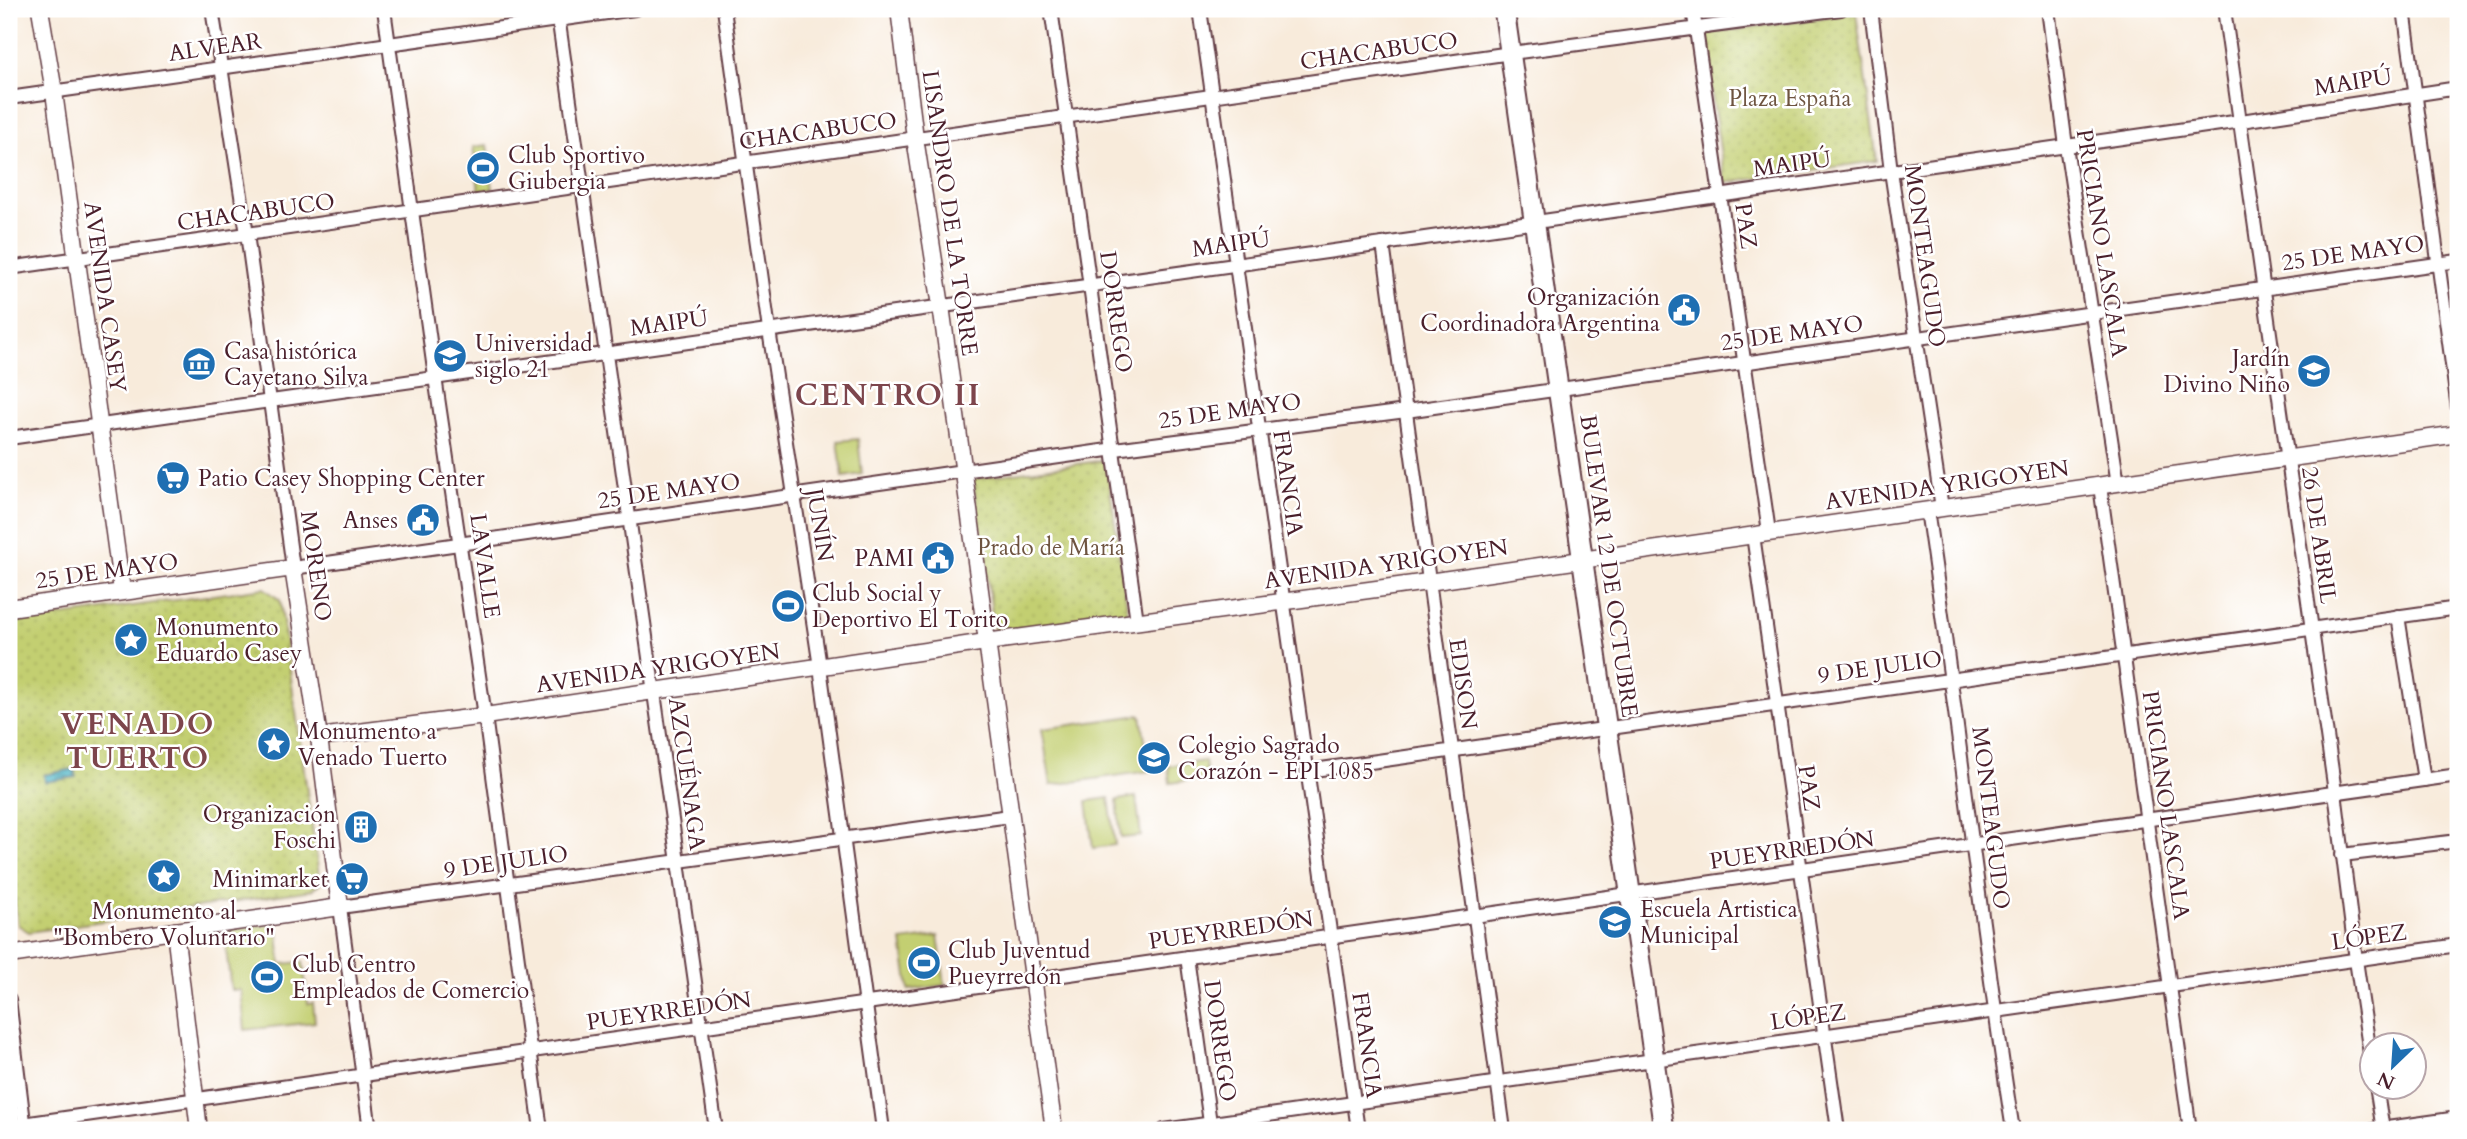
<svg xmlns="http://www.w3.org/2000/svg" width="2467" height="1139" viewBox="0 0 2467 1139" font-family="Cardo,serif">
  <defs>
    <pattern id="grass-dots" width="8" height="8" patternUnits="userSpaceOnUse" patternTransform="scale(1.75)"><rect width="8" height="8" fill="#c3cf71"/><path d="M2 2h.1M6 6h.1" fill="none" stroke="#a9b162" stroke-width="1.8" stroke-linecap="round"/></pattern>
    <pattern id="water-waves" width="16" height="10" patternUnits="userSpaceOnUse" patternTransform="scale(1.75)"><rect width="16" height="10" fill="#4ab6c7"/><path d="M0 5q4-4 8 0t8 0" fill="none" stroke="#4093a2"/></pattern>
  </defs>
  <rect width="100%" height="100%" fill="#fff"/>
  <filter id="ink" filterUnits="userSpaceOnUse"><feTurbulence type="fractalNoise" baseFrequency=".0143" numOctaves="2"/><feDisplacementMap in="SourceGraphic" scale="14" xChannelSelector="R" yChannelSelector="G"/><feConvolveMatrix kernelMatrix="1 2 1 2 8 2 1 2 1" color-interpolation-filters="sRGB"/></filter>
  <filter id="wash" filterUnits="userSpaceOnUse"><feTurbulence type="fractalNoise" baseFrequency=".00686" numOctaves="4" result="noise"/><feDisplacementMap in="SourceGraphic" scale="28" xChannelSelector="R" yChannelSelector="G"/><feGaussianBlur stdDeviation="1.57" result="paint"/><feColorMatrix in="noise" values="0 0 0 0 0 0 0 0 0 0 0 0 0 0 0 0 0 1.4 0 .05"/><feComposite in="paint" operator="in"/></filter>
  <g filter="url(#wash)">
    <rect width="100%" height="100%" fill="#f8ebdb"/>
    <g fill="url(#grass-dots)" stroke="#86774e" stroke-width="2">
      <polygon points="1856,13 1877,161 1725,183 1703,34"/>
      <polygon points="1106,460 1128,614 995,633 973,479"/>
      <polygon points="264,588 280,600 320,883 312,890 29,932 18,925 9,862 9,623"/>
    </g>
    <g fill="#c3cf71" stroke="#86774e" stroke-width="2">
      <polygon points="487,145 493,189 479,191 473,147"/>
      <polygon points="858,439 862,474 843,477 838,441"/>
      <polygon points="798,598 799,611 778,613 776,601"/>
      <polygon points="1141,715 1150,771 1051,785 1042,729"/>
      <polygon points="1205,761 1207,778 1170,783 1168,766"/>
      <polygon points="1136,797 1141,836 1121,838 1117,800"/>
      <polygon points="1109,798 1115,845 1093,848 1087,801"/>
      <polygon points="277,924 281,964 303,962 308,1004 313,1003 315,1022 245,1030 241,990 231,990 224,930"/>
      <polygon points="938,936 945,985 909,990 902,941"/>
    </g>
    <polygon fill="url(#water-waves)" stroke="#4a6a79" stroke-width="2" points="74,769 76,777 45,782 44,775"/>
  </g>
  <g filter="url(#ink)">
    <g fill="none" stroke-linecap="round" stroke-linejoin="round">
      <g stroke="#643e45" stroke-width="16">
        <g id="minor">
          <polyline points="212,9 247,234 293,568 1115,449 1406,411 2458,261"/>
          <polyline points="384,9 435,377 485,716 541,1130"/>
          <polyline points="557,9 716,1130"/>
          <polyline points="724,9 769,330 820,667 883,1130"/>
          <polyline points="1051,9 1137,621"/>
          <polyline points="1200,9 1358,1130"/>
          <polyline points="1693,9 1769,532"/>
          <polyline points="1871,9 1891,171 1942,508"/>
          <polyline points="2048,9 2066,146 2118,484"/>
          <polyline points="2224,9 2335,792 2356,960 2372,1067"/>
          <polyline points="2404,9 2458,409"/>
          <polyline points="9,98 635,9"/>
          <polyline points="1383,244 1504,1130"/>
          <polyline points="9,268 1511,53 1841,9"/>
          <polyline points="9,438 1383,244 2241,121 2458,88"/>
          <polyline points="2100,486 2190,1130"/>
          <path d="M 1927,510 C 1958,717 1980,924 2013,1130"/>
          <polyline points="1753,535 1838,1130"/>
          <polyline points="2398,616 2424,780"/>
          <polyline points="1307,771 2458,608"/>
          <polyline points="2342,855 2458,841"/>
          <polyline points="1187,957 1211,1130"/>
          <polyline points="9,999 25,1130"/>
          <polyline points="2376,1086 2383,1130"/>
          <polyline points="9,1126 2458,775"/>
          <polyline points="370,1130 340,907 1010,816"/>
          <polyline points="1164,1130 2458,945"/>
          <polyline points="2373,1130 2458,1118"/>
        </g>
      </g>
      <g stroke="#643e45" stroke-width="19">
        <g id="major">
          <polyline points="40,9 54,92 122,591"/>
          <polyline points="899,9 915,138 941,306 1054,1130"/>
          <polyline points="9,608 293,568 319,737 340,907 9,955"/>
          <polyline points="319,737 485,716 986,642 1428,582 2458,434"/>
          <polyline points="175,931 199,1130"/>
        </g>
      </g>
      <g stroke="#643e45" stroke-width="23">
        <polyline id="highway" points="1504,9 1664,1130"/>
      </g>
      <use href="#minor" stroke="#fff" stroke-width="12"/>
      <use href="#major" stroke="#fff" stroke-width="16"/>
      <use href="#highway" stroke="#fff" stroke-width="19"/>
    </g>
  </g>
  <defs>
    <g id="stadium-disc" transform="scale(1.75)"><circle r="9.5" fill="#1f6fb2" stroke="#fff"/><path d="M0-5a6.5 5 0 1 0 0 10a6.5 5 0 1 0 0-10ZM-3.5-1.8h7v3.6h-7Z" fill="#fff"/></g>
    <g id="civic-disc" transform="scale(1.75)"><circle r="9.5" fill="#1f6fb2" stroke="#fff"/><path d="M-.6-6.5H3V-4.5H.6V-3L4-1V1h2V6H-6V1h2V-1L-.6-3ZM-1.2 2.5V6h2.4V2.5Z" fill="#fff"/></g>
    <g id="university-disc" transform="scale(1.75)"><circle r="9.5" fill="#1f6fb2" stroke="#fff"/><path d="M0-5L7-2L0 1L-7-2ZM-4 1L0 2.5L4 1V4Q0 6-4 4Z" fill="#fff"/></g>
    <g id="museum-disc" transform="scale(1.75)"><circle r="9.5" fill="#1f6fb2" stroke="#fff"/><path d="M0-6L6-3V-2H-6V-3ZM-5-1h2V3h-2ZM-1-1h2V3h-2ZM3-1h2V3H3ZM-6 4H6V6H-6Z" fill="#fff"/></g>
    <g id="school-disc" transform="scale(1.75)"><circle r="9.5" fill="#1f6fb2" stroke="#fff"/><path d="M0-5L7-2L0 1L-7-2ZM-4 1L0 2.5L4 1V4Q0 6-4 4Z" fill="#fff"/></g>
    <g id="supermarket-disc" transform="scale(1.75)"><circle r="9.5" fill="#1f6fb2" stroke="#fff"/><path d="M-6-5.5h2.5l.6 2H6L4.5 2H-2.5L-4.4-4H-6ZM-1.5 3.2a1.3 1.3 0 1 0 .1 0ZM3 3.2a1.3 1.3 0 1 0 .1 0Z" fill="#fff"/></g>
    <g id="sight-disc" transform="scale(1.75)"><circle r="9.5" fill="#1f6fb2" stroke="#fff"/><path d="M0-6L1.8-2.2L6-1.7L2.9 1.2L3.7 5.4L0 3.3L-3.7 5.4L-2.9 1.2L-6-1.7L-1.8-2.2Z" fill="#fff"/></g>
    <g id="building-disc" transform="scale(1.75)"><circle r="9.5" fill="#1f6fb2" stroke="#fff"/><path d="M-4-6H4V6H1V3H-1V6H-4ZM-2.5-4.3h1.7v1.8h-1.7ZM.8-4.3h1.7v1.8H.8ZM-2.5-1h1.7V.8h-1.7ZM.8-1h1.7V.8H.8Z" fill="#fff"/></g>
  </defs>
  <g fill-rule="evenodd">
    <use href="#stadium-disc" x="483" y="168"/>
    <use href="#civic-disc" x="1684" y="310"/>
    <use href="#university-disc" x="450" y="356"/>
    <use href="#museum-disc" x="199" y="364"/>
    <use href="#school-disc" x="2314" y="371"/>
    <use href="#supermarket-disc" x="173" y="478"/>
    <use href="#civic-disc" x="423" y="520"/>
    <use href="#civic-disc" x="938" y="558"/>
    <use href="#stadium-disc" x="788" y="606"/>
    <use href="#sight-disc" x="131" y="640"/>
    <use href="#sight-disc" x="274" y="744"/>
    <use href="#school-disc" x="1154" y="758"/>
    <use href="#building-disc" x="361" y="827"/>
    <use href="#sight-disc" x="164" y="876"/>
    <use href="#supermarket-disc" x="352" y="879"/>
    <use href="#school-disc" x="1615" y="922"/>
    <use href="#stadium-disc" x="924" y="963"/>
    <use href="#stadium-disc" x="267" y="977"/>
  </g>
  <g text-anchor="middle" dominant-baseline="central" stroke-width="5" stroke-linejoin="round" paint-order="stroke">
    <g font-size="23" fill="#4a1f2b" stroke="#fff">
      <text transform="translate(215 47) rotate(-8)">ALVEAR</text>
      <text transform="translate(1379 51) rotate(-8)">CHACABUCO</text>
      <text transform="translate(2353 82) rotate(-9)">MAIPÚ</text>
      <text transform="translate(818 131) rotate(-8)">CHACABUCO</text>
      <text transform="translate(1792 164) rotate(-8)">MAIPÚ</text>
      <text transform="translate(256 212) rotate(-8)">CHACABUCO</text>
      <text transform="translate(950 213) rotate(82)">LISANDRO DE LA TORRE</text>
      <text transform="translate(1746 226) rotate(82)">PAZ</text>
      <text transform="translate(2102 243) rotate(81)">PRICIANO LASCALA</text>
      <text transform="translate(1231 244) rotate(-8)">MAIPÚ</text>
      <text transform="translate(2353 253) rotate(-8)">25 DE MAYO</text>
      <text transform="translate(1925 256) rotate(82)">MONTEAGUDO</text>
      <text transform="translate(105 297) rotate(82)">AVENIDA CASEY</text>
      <text transform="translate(1116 312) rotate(82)">DORREGO</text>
      <text transform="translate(669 323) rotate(-8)">MAIPÚ</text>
      <text transform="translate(1792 333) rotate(-8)">25 DE MAYO</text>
      <text transform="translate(1230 411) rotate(-8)">25 DE MAYO</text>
      <text transform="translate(1288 483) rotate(82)">FRANCIA</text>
      <text transform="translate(1947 485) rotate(-8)">AVENIDA YRIGOYEN</text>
      <text transform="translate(669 491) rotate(-8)">25 DE MAYO</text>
      <text transform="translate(820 525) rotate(81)">JUNÍN</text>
      <text transform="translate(2319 535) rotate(82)">26 DE ABRIL</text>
      <text transform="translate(1386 564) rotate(-8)">AVENIDA YRIGOYEN</text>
      <text transform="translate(316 566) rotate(82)">MORENO</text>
      <text transform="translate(485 566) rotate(82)">LAVALLE</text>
      <text transform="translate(1609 566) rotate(82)">BULEVAR 12 DE OCTUBRE</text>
      <text transform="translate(107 571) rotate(-8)">25 DE MAYO</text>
      <text transform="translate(1880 667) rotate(-8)">9 DE JULIO</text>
      <text transform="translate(658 668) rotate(-8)">AVENIDA YRIGOYEN</text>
      <text transform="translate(1463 684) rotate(82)">EDISON</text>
      <text transform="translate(687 774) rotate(82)">AZCUÉNAGA</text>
      <text transform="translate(1809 788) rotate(82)">PAZ</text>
      <text transform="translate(2166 805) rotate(82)">PRICIANO LASCALA</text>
      <text transform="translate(1991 818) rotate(83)">MONTEAGUDO</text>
      <text transform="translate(1792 850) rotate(-8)">PUEYRREDÓN</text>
      <text transform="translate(506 862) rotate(-8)">9 DE JULIO</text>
      <text transform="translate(1231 930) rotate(-8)">PUEYRREDÓN</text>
      <text transform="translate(2369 937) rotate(-8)">LÓPEZ</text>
      <text transform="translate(669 1011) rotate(-8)">PUEYRREDÓN</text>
      <text transform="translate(1808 1017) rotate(-8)">LÓPEZ</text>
      <text transform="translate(1220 1041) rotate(82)">DORREGO</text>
      <text transform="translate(1367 1045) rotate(82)">FRANCIA</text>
    </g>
    <g font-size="23" fill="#6e5440" stroke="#fff">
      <text x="1790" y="98">Plaza España</text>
      <text x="1051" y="547">Prado de María</text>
    </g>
    <g font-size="23" fill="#4a1f2b" stroke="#fff" text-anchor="start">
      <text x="508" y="155">Club Sportivo<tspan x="508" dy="26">Giubergia</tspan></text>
      <text x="1660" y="297" text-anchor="end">Organización<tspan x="1660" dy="26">Coordinadora Argentina</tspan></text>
      <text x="475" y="343">Universidad<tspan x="475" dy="26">siglo 21</tspan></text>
      <text x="224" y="351">Casa histórica<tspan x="224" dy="26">Cayetano Silva</tspan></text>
      <text x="2290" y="358" text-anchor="end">Jardín<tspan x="2290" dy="26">Divino Niño</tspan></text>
      <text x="198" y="478">Patio Casey Shopping Center</text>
      <text x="398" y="520" text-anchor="end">Anses</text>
      <text x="914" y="558" text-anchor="end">PAMI</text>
      <text x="812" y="593">Club Social y<tspan x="812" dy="26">Deportivo El Torito</tspan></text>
      <text x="156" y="627">Monumento<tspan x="156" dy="26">Eduardo Casey</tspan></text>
      <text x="298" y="731">Monumento a<tspan x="298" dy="26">Venado Tuerto</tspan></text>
      <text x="1178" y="745">Colegio Sagrado<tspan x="1178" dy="26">Corazón - EPI 1085</tspan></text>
      <text x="336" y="814" text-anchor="end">Organización<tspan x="336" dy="26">Foschi</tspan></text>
      <text x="328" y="879" text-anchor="end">Minimarket</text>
      <text x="1640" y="909">Escuela Artistica<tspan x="1640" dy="26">Municipal</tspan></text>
      <text x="164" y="911" text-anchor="middle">Monumento al<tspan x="164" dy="26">"Bombero Voluntario"</tspan></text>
      <text x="948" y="950">Club Juventud<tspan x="948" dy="26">Pueyrredón</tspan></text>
      <text x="292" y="964">Club Centro<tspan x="292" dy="26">Empleados de Comercio</tspan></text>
    </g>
    <g font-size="30" font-weight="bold" letter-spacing="2" fill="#7d454c" stroke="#fff">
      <text x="888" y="395">CENTRO II</text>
      <text x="138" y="724">VENADO<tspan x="138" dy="34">TUERTO</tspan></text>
    </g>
  </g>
  <rect width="2467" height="1139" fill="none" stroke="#fff" stroke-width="35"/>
  <g transform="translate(2393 1066) rotate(205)"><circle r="33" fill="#ffffff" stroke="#b7a5aa" stroke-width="2"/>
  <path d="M0-5L12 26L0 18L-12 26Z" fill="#1f6fb2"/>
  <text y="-10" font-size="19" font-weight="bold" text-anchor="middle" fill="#4a1f2b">N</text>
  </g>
</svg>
